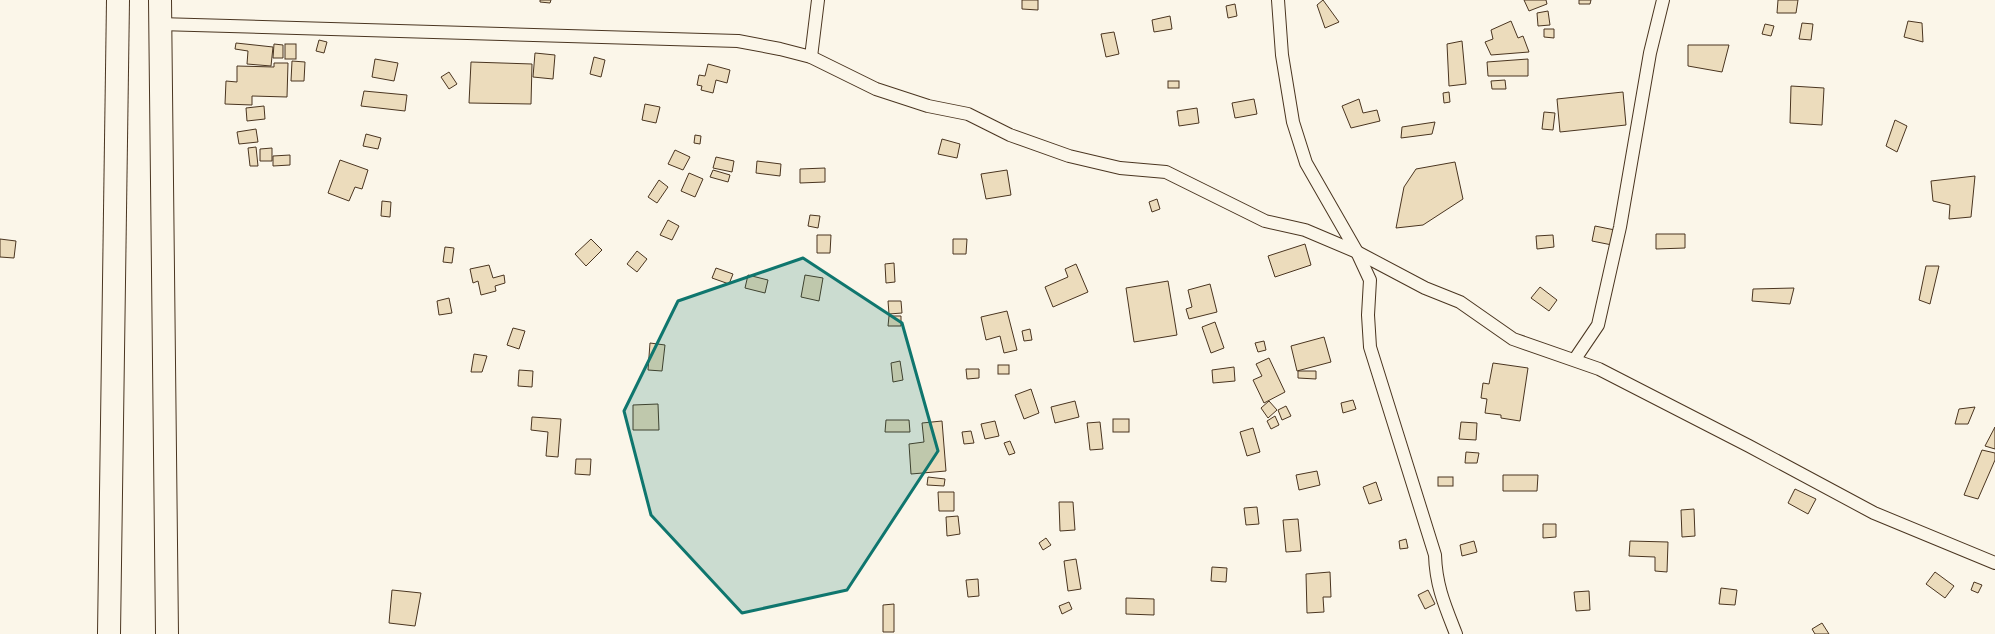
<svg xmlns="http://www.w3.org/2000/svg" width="1995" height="634" viewBox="0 0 1995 634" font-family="'Public Sans',sans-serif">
  <rect width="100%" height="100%" fill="#fbf6e9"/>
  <g fill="#ecdcbc" stroke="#4a3520">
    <polygon points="540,0 551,0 550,3 540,2"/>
    <polygon points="1022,0 1038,0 1038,10 1022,9"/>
    <polygon points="1323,0 1339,22 1325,28 1317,5"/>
    <polygon points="1524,0 1546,0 1547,4 1529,11"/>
    <polygon points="1579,0 1591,0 1590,4 1579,4"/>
    <polygon points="1778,0 1798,0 1796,13 1777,13"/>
    <polygon points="1235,4 1237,16 1228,18 1226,6"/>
    <polygon points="1548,11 1550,25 1538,26 1537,13"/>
    <polygon points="1170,16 1172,29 1154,32 1152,20"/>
    <polygon points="1511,21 1518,38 1523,36 1529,52 1491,55 1485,42 1493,39 1491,30"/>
    <polygon points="1908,21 1922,23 1923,42 1904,37"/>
    <polygon points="1802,23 1813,24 1811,40 1799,39"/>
    <polygon points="1765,24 1774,26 1771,36 1762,34"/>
    <polygon points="1544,29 1554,29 1554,38 1544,37"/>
    <polygon points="1114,32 1119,54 1106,57 1101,34"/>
    <polygon points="319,40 327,42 324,53 316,51"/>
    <polygon points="1462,41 1466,84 1449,86 1447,44"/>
    <polygon points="236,43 273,47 271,66 247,64 248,51 235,49"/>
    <polygon points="274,44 283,45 283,58 273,58"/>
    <rect x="285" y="44" width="11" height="15"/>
    <polygon points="1688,45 1729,45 1722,72 1688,66"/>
    <polygon points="535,53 555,55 553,79 533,77"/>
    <polygon points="594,57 605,60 601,77 590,74"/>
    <polygon points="375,59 398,63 394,81 372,77"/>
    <polygon points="1528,59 1528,76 1488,76 1487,62"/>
    <polygon points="292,61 305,62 304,81 291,81"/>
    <polygon points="471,62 532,64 531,104 469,103"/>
    <polygon points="274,63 288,63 287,97 252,96 252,105 225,104 226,81 237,82 237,66 274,67"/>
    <polygon points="708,64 730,70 727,83 716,80 713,93 701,90 702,86 697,85 699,75 705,76"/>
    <polygon points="449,72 457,84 449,89 441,77"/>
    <polygon points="1505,80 1506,89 1492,89 1491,81"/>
    <rect x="1168" y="81" width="11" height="7"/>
    <polygon points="1791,86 1824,88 1822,125 1790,123"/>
    <polygon points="364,91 407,95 405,111 361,106"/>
    <polygon points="1449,92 1450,102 1444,103 1443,93"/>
    <polygon points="1623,92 1626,125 1560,132 1557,99"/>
    <polygon points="1254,99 1257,114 1235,118 1232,103"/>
    <polygon points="1359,99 1363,113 1377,110 1380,121 1351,128 1342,106"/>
    <polygon points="645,104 660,107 656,123 642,120"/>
    <polygon points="264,106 265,119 247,121 246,108"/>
    <polygon points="1197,108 1199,123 1179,126 1177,111"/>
    <polygon points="1544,112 1555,113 1553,130 1542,129"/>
    <polygon points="1895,120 1907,126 1897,152 1886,146"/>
    <polygon points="1435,122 1432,134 1401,138 1402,127"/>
    <polygon points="256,129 258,142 239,144 237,132"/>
    <polygon points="366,134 381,138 378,149 363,146"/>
    <polygon points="695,135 701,136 700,144 694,143"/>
    <polygon points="942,139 960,144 957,158 938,154"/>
    <polygon points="256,147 258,166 250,166 248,148"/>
    <polygon points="272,148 272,161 260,161 260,149"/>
    <polygon points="675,150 690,157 683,170 668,164"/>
    <polygon points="290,155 290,165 273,166 273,156"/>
    <polygon points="716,157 734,161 732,172 713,168"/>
    <polygon points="340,160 368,170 362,189 355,187 349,201 328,193"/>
    <polygon points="757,161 781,164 780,176 756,173"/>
    <polygon points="1455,162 1463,199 1423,225 1396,228 1404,187 1416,169"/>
    <polygon points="825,168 825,182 800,183 800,169"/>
    <polygon points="713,170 730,175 728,182 710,177"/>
    <polygon points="1007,170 1011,195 986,199 981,174"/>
    <polygon points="689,173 703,179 695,197 681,191"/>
    <polygon points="1975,176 1971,217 1949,219 1950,205 1933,201 1931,181"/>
    <polygon points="659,180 668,187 657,203 648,197"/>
    <polygon points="1157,199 1160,209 1152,212 1149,202"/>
    <polygon points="382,201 391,202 390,217 381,216"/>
    <polygon points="810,215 820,216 818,228 808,226"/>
    <polygon points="668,220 679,226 672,240 660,235"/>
    <polygon points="1595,226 1615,230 1612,245 1592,241"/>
    <polygon points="1656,234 1685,234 1685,248 1656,249"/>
    <polygon points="817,235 831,235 830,253 817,253"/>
    <polygon points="1553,235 1554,247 1537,249 1536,236"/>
    <polygon points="0,239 16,241 14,258 0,257"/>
    <polygon points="591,239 602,250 586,266 575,254"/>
    <polygon points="953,239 967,239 966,254 953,254"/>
    <polygon points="1305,244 1311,265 1275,277 1268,256"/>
    <polygon points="445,247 454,248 452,263 443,262"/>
    <polygon points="637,251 647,259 637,272 627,264"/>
    <polygon points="894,263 895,282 886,283 885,264"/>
    <polygon points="1076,264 1088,292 1053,307 1045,287 1068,277 1065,269"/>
    <polygon points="489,265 493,278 504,275 505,283 495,286 496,291 481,295 478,281 473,283 470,269"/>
    <polygon points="1926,266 1939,266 1930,304 1919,300"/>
    <polygon points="716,268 733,274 729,284 712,278"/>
    <polygon points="748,275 768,280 765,293 745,288"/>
    <polygon points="805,275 823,278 819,301 801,297"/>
    <polygon points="1168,281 1177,335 1134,342 1126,288"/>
    <polygon points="1210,284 1217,312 1189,319 1186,309 1192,307 1188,290"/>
    <polygon points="1540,287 1557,300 1549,311 1531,298"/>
    <polygon points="1794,288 1790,304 1752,301 1753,289"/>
    <polygon points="449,298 452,313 439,315 437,301"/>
    <polygon points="888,301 901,301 902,313 889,314"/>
    <polygon points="1007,311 1017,350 1004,353 1000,336 986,340 981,317"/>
    <polygon points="889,316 901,316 901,326 888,326"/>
    <polygon points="1215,322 1224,348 1211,353 1202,327"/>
    <polygon points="513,328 525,331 519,349 507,345"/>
    <polygon points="1030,329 1032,340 1024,341 1022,331"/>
    <polygon points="1324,337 1331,362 1297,371 1291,346"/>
    <polygon points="1264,341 1266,350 1258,352 1255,343"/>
    <polygon points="650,343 665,345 662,371 648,370"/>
    <polygon points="474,354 487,356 482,372 471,372"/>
    <polygon points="1269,358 1285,392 1264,403 1253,380 1262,376 1256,364"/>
    <polygon points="900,361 903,380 893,382 891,363"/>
    <polygon points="1493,363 1528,368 1520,421 1501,418 1501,415 1485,413 1487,399 1481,398 1483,383 1489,384"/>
    <rect x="998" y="365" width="11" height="9"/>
    <polygon points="1234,367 1235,381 1213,383 1212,370"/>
    <polygon points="966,369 979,369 979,378 967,379"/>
    <polygon points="519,370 533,371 532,387 518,386"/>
    <polygon points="1298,371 1316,371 1316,379 1298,378"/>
    <polygon points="1031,389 1039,413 1024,419 1015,395"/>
    <polygon points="1353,400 1356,409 1343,413 1341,403"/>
    <polygon points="1075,401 1079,417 1055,423 1051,407"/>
    <polygon points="1269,401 1277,410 1268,418 1261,408"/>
    <polygon points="658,404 659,430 633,430 633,405"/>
    <polygon points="1286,406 1291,416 1282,420 1278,410"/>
    <polygon points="1975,407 1968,424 1955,424 1959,409"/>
    <polygon points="1275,416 1279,425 1271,429 1267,421"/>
    <polygon points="532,417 561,419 558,457 546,456 548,432 531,430"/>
    <rect x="1113" y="419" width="16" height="13"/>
    <polygon points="886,420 909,420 910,432 885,432"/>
    <polygon points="942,421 946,471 911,474 909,444 924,442 922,423"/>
    <polygon points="995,421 999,436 985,439 981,424"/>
    <polygon points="1100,422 1103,449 1090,450 1087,423"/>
    <polygon points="1461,422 1477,423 1476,440 1459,439"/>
    <polygon points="1995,427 1995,449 1985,446"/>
    <polygon points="1253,428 1260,452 1247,456 1240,432"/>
    <polygon points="971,431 974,443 964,444 962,432"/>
    <polygon points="1010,441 1015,453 1009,455 1004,443"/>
    <polygon points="1982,450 1995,453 1995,460 1978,499 1964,495"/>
    <polygon points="1466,452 1479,453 1477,463 1465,463"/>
    <polygon points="576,459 591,459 590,475 575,474"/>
    <polygon points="1317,471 1320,485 1299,490 1296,475"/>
    <polygon points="1503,475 1538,475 1537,491 1503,491"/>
    <polygon points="928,477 945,479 944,486 927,485"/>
    <rect x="1438" y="477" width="15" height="9"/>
    <polygon points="1376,482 1382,500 1369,504 1363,487"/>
    <polygon points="1795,489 1816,499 1808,514 1788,503"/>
    <polygon points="938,492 954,492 954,511 939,511"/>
    <polygon points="1059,502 1073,502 1075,530 1060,531"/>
    <polygon points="1257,507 1259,524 1246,525 1244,508"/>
    <polygon points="1694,509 1695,536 1682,537 1681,510"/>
    <polygon points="958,516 960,534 947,536 946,517"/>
    <polygon points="1298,519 1301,551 1286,552 1283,520"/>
    <polygon points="1543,524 1556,524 1556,537 1543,538"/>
    <polygon points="1046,538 1051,545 1043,550 1039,543"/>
    <polygon points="1406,539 1408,548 1400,549 1399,541"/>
    <polygon points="1474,541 1477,552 1462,556 1460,545"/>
    <polygon points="1630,541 1668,542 1667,572 1655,571 1655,557 1629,556"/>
    <polygon points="1076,559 1081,589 1068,591 1064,561"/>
    <polygon points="1212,567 1227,568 1226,582 1211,581"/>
    <polygon points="1330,572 1331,597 1323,597 1324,612 1307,613 1306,574"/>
    <polygon points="1935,572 1954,586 1945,598 1926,584"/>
    <polygon points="978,579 979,596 968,597 966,580"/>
    <polygon points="1974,582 1982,585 1978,593 1971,590"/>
    <polygon points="1721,588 1737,590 1735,605 1719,604"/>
    <polygon points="392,590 421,593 415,626 389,623"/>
    <polygon points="1428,590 1435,604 1425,609 1418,595"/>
    <polygon points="1589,591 1590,610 1576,611 1574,592"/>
    <polygon points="1126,598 1154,599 1154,615 1126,614"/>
    <polygon points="1069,602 1072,609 1062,614 1059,606"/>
    <polygon points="894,604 894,632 883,632 883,605"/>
    <polygon points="1822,623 1829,634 1815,634 1812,629"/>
  </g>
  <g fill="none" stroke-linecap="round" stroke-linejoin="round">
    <g stroke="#4a3520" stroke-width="14">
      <g id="lane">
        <path d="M 1278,0 L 1282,55 L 1293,122 L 1306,163 L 1357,252 L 1370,280 L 1368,315 L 1370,347 L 1435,555 C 1436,586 1445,606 1456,634"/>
        <polyline points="159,24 738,41 780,49 811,57 876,89 928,106 968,114 1010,135 1069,156 1120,168 1166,172 1265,221 1305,230 1357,252 1425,288 1460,302 1513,339 1599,369 1749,446 1874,513 1995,563"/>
        <polyline points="811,57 818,0"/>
        <polyline points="1575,359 1598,325 1620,227 1650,53 1663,0"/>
      </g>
    </g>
    <g stroke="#4a3520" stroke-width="24">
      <polyline id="street" points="160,0 167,634"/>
    </g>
    <g stroke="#4a3520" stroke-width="24">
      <polyline id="highway" points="109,634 118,0"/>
    </g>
    <use href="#lane" stroke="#fbf6e9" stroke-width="12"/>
    <use href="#street" stroke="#fbf6e9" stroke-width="22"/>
    <use href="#highway" stroke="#fbf6e9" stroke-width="22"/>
  </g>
  <path fill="#0f766e" fill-opacity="0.2" stroke="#0f766e" stroke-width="3" stroke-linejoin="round" d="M 803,258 L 902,323 L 938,451 L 847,590 L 742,613 L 651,515 L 624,411 L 678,301 Z"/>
</svg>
